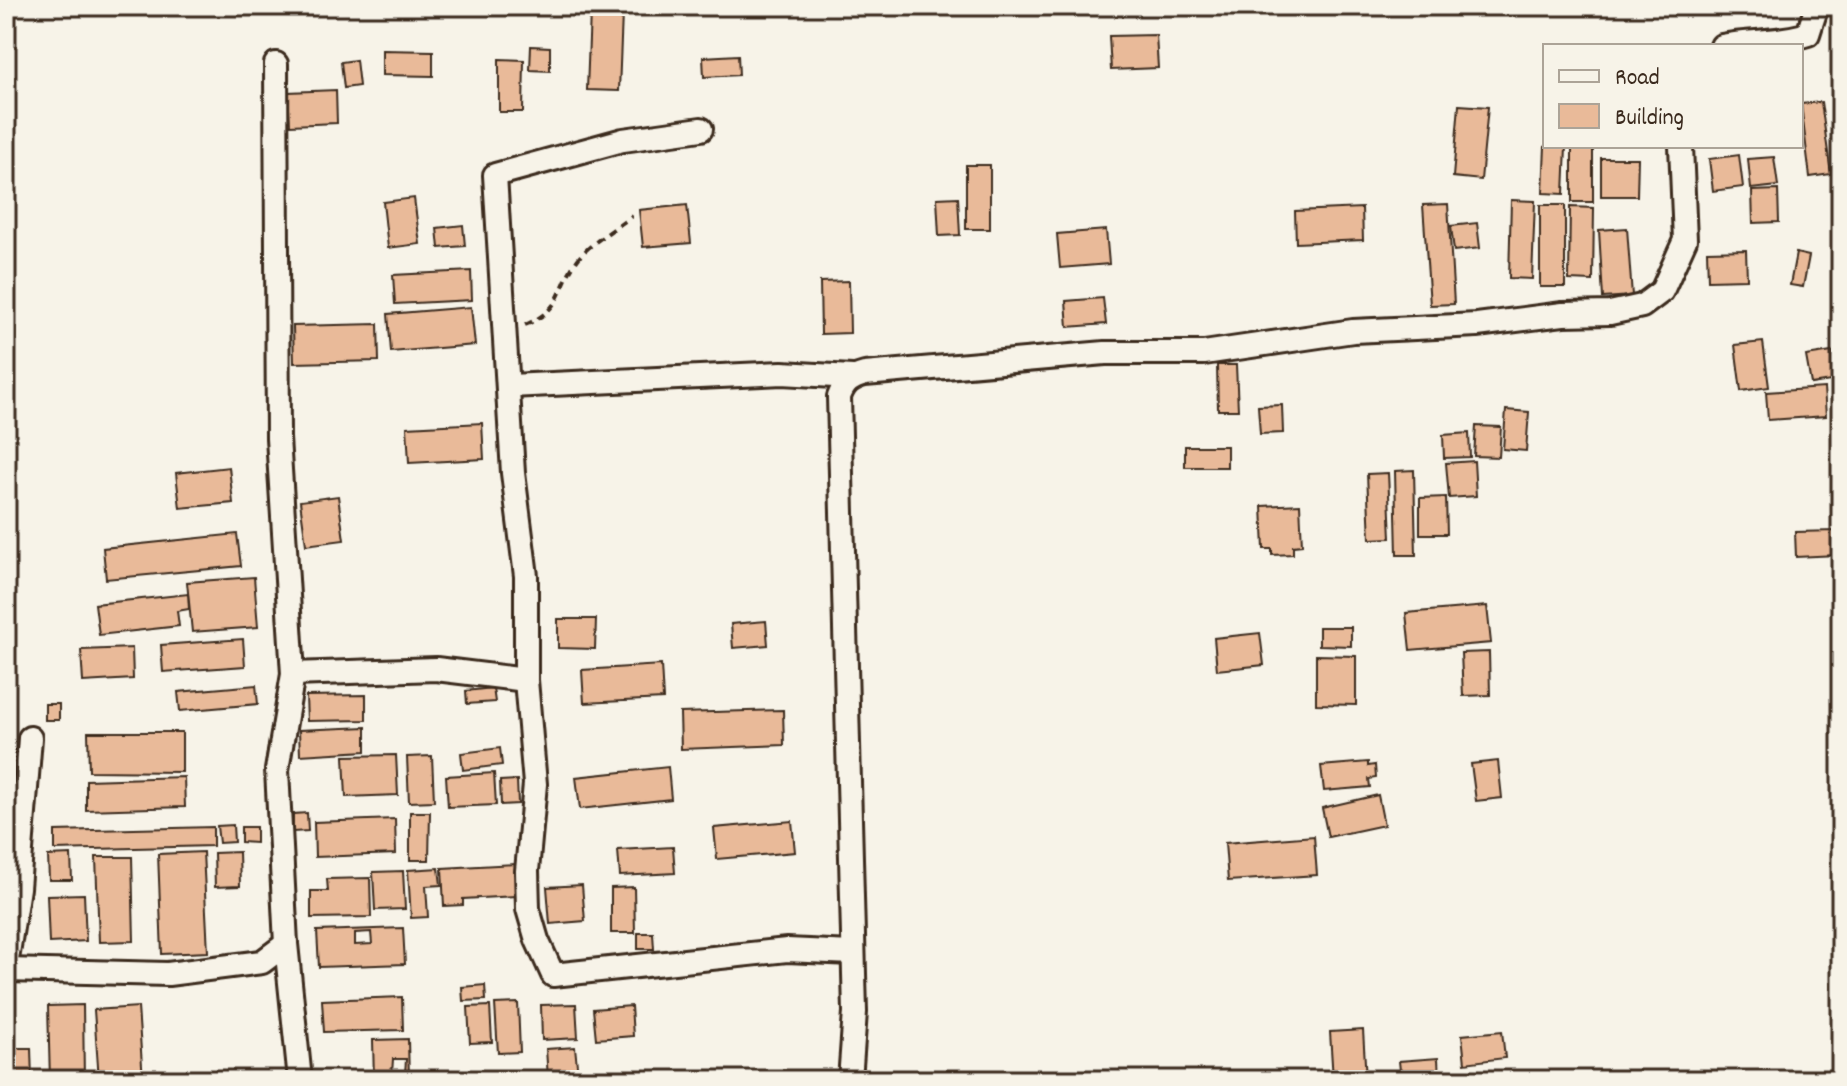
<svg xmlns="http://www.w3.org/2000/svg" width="1847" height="1086" viewBox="0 0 1847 1086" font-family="Dekko,sans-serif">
  <rect width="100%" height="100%" fill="#f7f3e8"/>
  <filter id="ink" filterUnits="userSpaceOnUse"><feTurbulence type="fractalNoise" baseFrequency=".0125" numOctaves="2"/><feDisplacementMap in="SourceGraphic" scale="16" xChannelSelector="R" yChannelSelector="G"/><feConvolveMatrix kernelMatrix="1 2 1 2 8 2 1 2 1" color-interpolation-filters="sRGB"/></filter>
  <g filter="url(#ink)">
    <g fill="#e9ba99" stroke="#3b2a1e" stroke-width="2" fill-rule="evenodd">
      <polygon points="590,12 622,13 619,91 587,90"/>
      <polygon points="1156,35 1158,68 1111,70 1109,36"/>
      <polygon points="531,46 550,47 550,71 530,70"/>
      <polygon points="382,50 433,51 433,76 382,75"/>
      <polygon points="738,55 739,75 704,77 703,57"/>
      <polygon points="499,59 524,60 523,112 499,112"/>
      <polygon points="356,60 359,86 344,88 341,62"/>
      <polygon points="336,90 337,123 290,125 288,92"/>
      <polygon points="1821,102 1831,174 1810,177 1801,104"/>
      <polygon points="1459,105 1488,107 1481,180 1453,177"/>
      <polygon points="1545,146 1566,146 1564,194 1543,193"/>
      <rect x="1572" y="146" width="21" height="56"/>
      <polygon points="1739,155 1743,187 1713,191 1709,159"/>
      <polygon points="1774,157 1778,186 1751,189 1748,159"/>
      <polygon points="1601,158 1638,158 1637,196 1601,196"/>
      <rect x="966" y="165" width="24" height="64"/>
      <polygon points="1778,190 1779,222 1753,223 1752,191"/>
      <polygon points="958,197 960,235 939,236 937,198"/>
      <polygon points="414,198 420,244 388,248 383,202"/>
      <polygon points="1511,200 1535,201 1532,279 1509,278"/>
      <polygon points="1448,204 1454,304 1430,305 1423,205"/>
      <polygon points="687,205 691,243 643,247 639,210"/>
      <rect x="1540" y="205" width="25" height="82"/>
      <polygon points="1570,207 1594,208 1593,281 1569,280"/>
      <polygon points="1362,208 1363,240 1296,243 1295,211"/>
      <polygon points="1477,223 1480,248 1454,251 1451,226"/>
      <polygon points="463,225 465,246 439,248 437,228"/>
      <polygon points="1627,228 1632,296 1603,298 1599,230"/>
      <polygon points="1106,230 1109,264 1060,268 1057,234"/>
      <polygon points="1746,250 1747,279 1708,280 1707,251"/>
      <polygon points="1796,253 1809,256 1803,287 1790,285"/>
      <polygon points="471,271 472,300 395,304 393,275"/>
      <polygon points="849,281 850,333 821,334 820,282"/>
      <polygon points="1103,298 1106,324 1068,327 1066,301"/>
      <polygon points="471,307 475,345 391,352 388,314"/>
      <polygon points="378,324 379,361 294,363 293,326"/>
      <polygon points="1763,342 1769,387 1741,391 1735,345"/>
      <polygon points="1832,352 1837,380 1811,384 1806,356"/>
      <polygon points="1217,365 1236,365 1238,410 1218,410"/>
      <polygon points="1824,388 1826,416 1768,420 1766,392"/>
      <polygon points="1282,405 1283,433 1260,434 1258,406"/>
      <polygon points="1506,410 1529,412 1526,451 1503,449"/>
      <polygon points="482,423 484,459 409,463 407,427"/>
      <polygon points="1476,426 1501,427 1499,457 1474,456"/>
      <polygon points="1469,433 1470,457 1444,458 1443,435"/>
      <rect x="1185" y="446" width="42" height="21"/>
      <polygon points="1474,461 1476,496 1449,498 1446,463"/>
      <polygon points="229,467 233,503 180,508 176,473"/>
      <polygon points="1414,470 1416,555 1397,555 1395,471"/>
      <polygon points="1388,473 1391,538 1370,539 1367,474"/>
      <polygon points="338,496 344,540 306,545 300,501"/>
      <polygon points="1446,497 1447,534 1420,534 1420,498"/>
      <polygon points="1300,504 1302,545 1293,546 1293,554 1272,555 1272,549 1264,549 1262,506"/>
      <polygon points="1836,531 1837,555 1796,557 1795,532"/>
      <polygon points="237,534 241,566 106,579 103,548"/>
      <polygon points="254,577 258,627 192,632 187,582"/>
      <polygon points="188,594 189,609 177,611 179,626 99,635 95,604"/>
      <polygon points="1487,606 1491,643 1410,650 1406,613"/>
      <polygon points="558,619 596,619 595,649 558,648"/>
      <polygon points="766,621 768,645 733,648 731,624"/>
      <polygon points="1319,627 1351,627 1351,646 1319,645"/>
      <polygon points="1260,633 1264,665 1217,670 1214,638"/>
      <polygon points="243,639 245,666 163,672 161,645"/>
      <polygon points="132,648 133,679 83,682 81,650"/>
      <polygon points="1489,652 1490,695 1463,696 1461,653"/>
      <polygon points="1316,655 1356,656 1356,705 1316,704"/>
      <polygon points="661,665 663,699 584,703 582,670"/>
      <polygon points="256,685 258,704 180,711 178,692"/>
      <polygon points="493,688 495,702 467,704 466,691"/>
      <polygon points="366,695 366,720 307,721 306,696"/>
      <rect x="45" y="704" width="14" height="16"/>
      <polygon points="783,710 784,745 681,749 680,713"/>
      <polygon points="366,727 366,751 300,755 299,730"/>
      <polygon points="88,732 182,732 182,772 89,771"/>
      <polygon points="500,748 502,765 463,770 461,753"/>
      <polygon points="396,755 398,795 346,797 344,756"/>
      <polygon points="432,756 434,801 409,802 407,757"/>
      <polygon points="1498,761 1502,798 1476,801 1471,764"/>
      <polygon points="1368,762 1368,766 1375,765 1376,778 1369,779 1370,787 1324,791 1321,766"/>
      <polygon points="668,767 671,799 580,809 576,777"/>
      <polygon points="494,773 496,805 448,807 446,776"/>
      <polygon points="184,777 185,807 86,810 86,780"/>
      <polygon points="517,780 518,804 501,805 500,781"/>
      <polygon points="1378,795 1384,825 1328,837 1322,808"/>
      <polygon points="410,812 430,812 429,860 410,860"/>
      <polygon points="307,813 308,831 293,832 293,814"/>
      <polygon points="395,819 396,854 315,857 314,822"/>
      <polygon points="792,821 795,852 717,859 714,828"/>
      <polygon points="233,825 234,842 219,843 217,826"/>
      <polygon points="213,827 213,846 55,850 55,831"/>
      <polygon points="241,827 256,827 256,843 241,842"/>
      <polygon points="1314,836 1317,875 1228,881 1225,843"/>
      <polygon points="673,847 675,873 620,876 618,850"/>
      <polygon points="203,852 208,952 162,954 158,854"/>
      <polygon points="239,852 240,886 215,887 214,853"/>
      <polygon points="71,855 72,880 49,880 48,856"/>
      <polygon points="96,857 132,857 134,941 99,942"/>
      <polygon points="515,864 516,896 463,899 463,905 444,906 442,868"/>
      <polygon points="439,868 441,885 426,886 428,917 411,918 408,870"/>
      <polygon points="403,871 405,909 375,910 373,872"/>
      <polygon points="370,878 371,917 311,918 311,891 328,891 327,879"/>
      <polygon points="582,885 585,921 550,924 547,887"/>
      <polygon points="634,887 635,933 611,933 611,888"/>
      <polygon points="84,894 86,941 49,943 47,895"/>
      <path d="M 403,928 L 405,964 L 319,967 L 317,931 ZM 371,932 L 372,944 L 355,945 L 355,933 Z"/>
      <polygon points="638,933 653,933 654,949 638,949"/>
      <polygon points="485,985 486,1000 463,1001 462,987"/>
      <polygon points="402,997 403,1030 324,1032 322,1000"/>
      <polygon points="518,1003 520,1052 498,1053 495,1004"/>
      <polygon points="576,1004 578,1038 542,1040 541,1005"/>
      <polygon points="83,1005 84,1080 50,1080 48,1006"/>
      <polygon points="490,1006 492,1042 470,1043 468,1007"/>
      <polygon points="631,1006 633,1036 596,1039 593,1009"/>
      <polygon points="138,1007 143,1080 99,1080 94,1010"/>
      <polygon points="1363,1030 1366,1080 1333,1080 1330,1032"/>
      <polygon points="1502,1031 1505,1058 1465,1063 1462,1035"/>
      <path d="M 408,1039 L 409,1080 L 374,1080 L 373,1040 ZM 393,1059 L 406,1059 L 405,1074 L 392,1074 Z"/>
      <polygon points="575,1047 578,1075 548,1078 546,1049"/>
      <polygon points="6,1048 31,1048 32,1080 6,1080"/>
      <polygon points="1438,1058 1439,1080 1401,1080 1399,1061"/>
    </g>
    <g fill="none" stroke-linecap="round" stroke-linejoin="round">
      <g stroke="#3b2a1e" stroke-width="28">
        <g id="minor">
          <path d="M 1722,46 C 1751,40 1780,43 1808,34 L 1817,6"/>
          <polyline points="276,64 278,438 293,674 277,770 286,944 300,1080"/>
          <polyline points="701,129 623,140 495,175 513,473 526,576 526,680 535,784 527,871 528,909 537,940 553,975 787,950 852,953"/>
          <polyline points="510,386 782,373 852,377"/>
          <polyline points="293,674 436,669 526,680"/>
          <polyline points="6,966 18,888 30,738"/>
          <polyline points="6,970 168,974 262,962 286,944"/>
          <path d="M 850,1080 L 855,1012 L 839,397 C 844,383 850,378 865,374 L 1105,353 L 1204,353 L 1353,331 L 1477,325 L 1563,314 L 1610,313 L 1642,306 L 1662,291 L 1685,240 L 1681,146"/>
        </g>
      </g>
      <path stroke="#3b2a1e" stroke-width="4" stroke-dasharray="8 6" stroke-linecap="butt" d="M 525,325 C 565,308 556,288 578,259 C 589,244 616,228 632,216"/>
      <use href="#minor" stroke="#f7f3e8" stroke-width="22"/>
    </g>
  </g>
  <rect width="1847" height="1086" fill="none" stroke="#f7f3e8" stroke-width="32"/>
  <rect x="16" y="16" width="1815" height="1054" fill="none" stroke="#3b2a1e" stroke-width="3" filter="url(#ink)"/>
  <rect x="1543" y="44" width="260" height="104" fill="#f7f3e8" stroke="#aca397" stroke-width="2"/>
  <rect x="1559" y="70" width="40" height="12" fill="#f7f3e8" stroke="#aca397" stroke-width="2"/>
  <text x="1615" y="84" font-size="24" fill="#3b2a1e">Road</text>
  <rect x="1559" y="104" width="40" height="24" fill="#e9ba99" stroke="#aca397" stroke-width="2"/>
  <text x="1615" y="124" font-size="24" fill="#3b2a1e">Building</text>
</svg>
